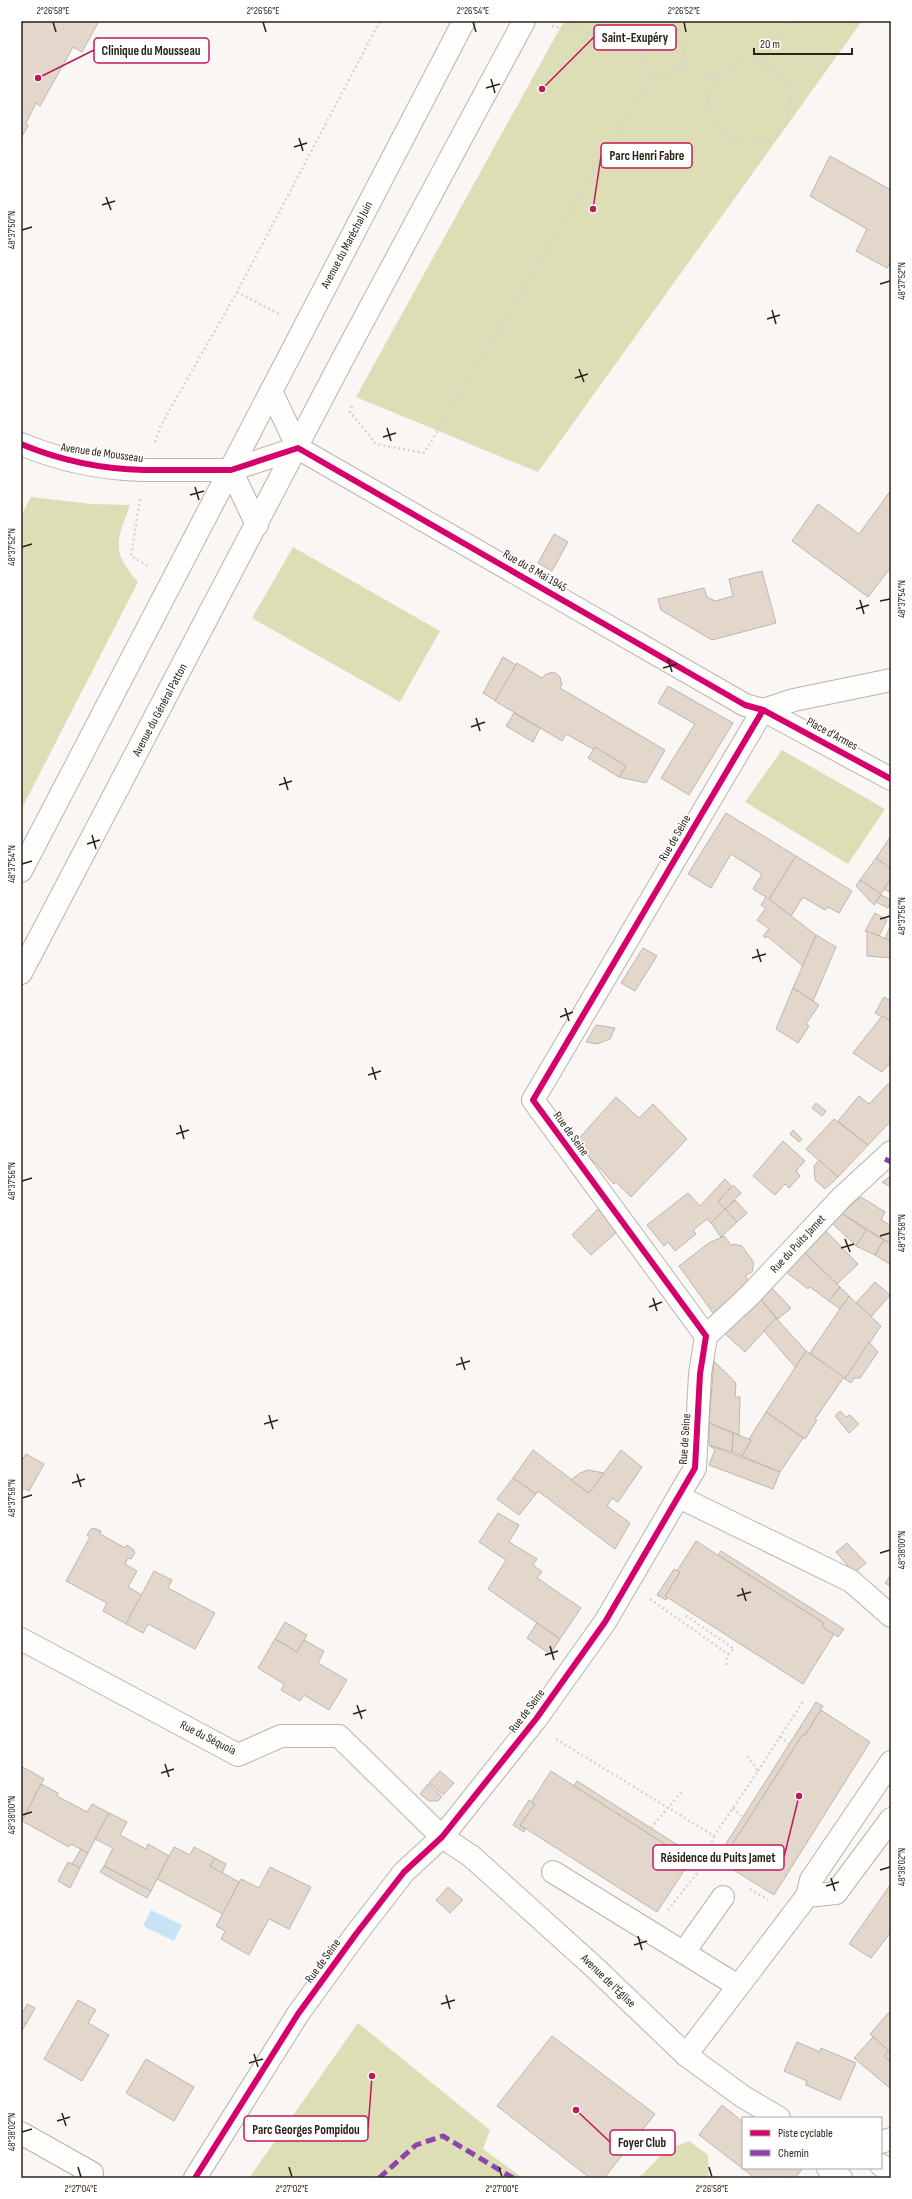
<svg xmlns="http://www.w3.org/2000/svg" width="912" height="2199" viewBox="0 0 912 2199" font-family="'Sofia Sans Condensed',sans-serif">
  <rect width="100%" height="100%" fill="#f9f6f4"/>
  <g fill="#dddeb6">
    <polygon points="564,21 862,21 538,472 356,397"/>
    <path d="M 31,497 L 91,504 L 130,505 C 117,542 110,550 138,582 L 21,810 L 21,516 Z"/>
    <polygon points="293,547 440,631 400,702 252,618"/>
    <polygon points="782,750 885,809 848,864 745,802"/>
    <polygon points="358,2023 490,2130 483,2149 523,2178 249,2178"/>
    <polygon points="689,2141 708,2155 709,2178 634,2178 643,2174 666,2150"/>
  </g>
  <polygon fill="#c8e2f5" points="151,1910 182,1925 174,1941 143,1926"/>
  <g fill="#e3d7cc" stroke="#bcb6b0">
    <polygon points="21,21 99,21 82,52 73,47 40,106 36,103 26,123 28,126 21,138"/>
    <polygon points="830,156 891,190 891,261 887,268 856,251 867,229 810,196"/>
    <polygon points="891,490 891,567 868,597 792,541 818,504 859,534"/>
    <polygon points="554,534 568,542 552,571 538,563"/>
    <polygon points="762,571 776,623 712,640 661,610 658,599 704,588 707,597 715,601 733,596 729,579"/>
    <polygon points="503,657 516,665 496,701 483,693"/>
    <polygon points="517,663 542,678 546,674 554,672 560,677 562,684 560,688 665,750 646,783 619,777 626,766 595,747 593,749 566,734 562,741 495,701"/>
    <polygon points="668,686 733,723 689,795 661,778 695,724 658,703"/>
    <polygon points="514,713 540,728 533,742 506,726"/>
    <polygon points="595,747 626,766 619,777 588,758"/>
    <polygon points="726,813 796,856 769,899 816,935 803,966 767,936 766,938 763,936 769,929 757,920 766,908 761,905 766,897 753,889 762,874 731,854 711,888 688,874"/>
    <polygon points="891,836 891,869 876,858"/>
    <polygon points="796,856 852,891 839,913 828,907 825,910 803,897 791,916 769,899"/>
    <polygon points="876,858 891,869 891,878 881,894 860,880"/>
    <polygon points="891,878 891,888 889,892 884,889"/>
    <polygon points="860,880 881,894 874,905 856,886"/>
    <polygon points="881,895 891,900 888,908 876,902"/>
    <polygon points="875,913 887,920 879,936 865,931"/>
    <polygon points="891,924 891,941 885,939"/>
    <polygon points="867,931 891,941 891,958 867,956"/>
    <polygon points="816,935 836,947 813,1001 793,988"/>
    <polygon points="643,948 657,956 635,991 621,983"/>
    <polygon points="793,988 819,1005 806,1024 809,1026 798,1043 776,1029"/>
    <polygon points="884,997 891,1001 891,1021 875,1013"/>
    <polygon points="882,1016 891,1021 891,1062 882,1072 853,1053"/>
    <polygon points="596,1025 615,1028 610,1039 597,1044 586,1042"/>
    <polygon points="888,1084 891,1086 891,1121 868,1145 838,1121 859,1096 869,1104"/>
    <polygon points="616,1097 639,1118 653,1104 687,1139 631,1197 616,1182 614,1184 596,1164 574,1144"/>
    <polygon points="816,1103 826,1111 822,1116 812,1108"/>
    <polygon points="834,1119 868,1145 838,1177 806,1149"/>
    <polygon points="793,1130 802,1139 799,1142 790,1134"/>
    <polygon points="783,1141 805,1161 796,1171 800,1176 789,1188 785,1184 775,1195 753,1176"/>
    <polygon points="819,1160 838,1177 825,1189 815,1180 814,1166"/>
    <polygon points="891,1176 891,1187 882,1182"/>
    <polygon points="725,1179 732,1187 718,1202 725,1209 711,1223 707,1219 693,1230 696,1234 675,1251 668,1242 664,1246 647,1225 688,1193 700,1206"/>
    <polygon points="733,1185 741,1193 725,1209 718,1202"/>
    <polygon points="861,1197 885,1212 881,1220 890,1225 891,1223 891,1244 841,1213"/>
    <polygon points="735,1200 747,1213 737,1222 725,1209"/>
    <polygon points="598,1209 617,1232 591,1255 572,1235"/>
    <polygon points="725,1209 737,1222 721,1237 711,1223"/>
    <polygon points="841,1213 866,1230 856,1246 832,1223"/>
    <polygon points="823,1228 858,1264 837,1284 800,1248"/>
    <polygon points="866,1230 884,1240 875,1255 856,1246"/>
    <polygon points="724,1236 732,1246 733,1244 742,1246 754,1263 752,1272 745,1276 749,1282 713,1313 679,1266 709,1243"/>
    <polygon points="884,1240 891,1244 891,1265 875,1255"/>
    <polygon points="800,1248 840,1287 829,1301 810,1287 808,1289 782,1269"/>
    <polygon points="875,1282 890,1295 871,1317 856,1303"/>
    <polygon points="769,1285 791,1308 778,1319 757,1295"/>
    <polygon points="840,1287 849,1296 840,1309 829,1301"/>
    <polygon points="757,1295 776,1318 745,1352 723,1332"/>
    <polygon points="849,1296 881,1326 845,1379 810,1353"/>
    <polygon points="776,1318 806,1351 796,1368 764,1331"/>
    <polygon points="869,1342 878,1352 860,1378 854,1378 851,1383 845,1379"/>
    <polygon points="806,1351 844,1377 815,1419 817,1420 805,1439 766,1412"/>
    <polygon points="714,1361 736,1383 735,1397 740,1397 739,1435 709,1423"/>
    <polygon points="840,1411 846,1417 850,1415 859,1424 849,1433 835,1416"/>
    <polygon points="766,1412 803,1438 780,1472 742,1456 751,1440 749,1439"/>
    <polygon points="709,1423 733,1433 732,1452 709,1445"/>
    <polygon points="733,1433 751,1440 742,1456 732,1452"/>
    <polygon points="709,1445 780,1472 773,1489 709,1465 715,1450"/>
    <polygon points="533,1450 589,1493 621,1450 642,1467 618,1502 612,1498 607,1506 630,1523 615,1549 538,1491 536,1494 513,1478"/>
    <polygon points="26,1454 44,1464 29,1491 21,1487 21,1462"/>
    <polygon points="588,1470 604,1473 589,1493 571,1480 580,1473"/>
    <polygon points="513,1478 536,1494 519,1515 497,1499"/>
    <polygon points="498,1513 519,1525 509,1542 537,1559 533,1565 542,1572 537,1578 581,1608 560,1639 488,1589 506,1560 479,1542"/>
    <polygon points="94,1528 101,1531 100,1534 125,1548 127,1545 133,1549 135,1553 131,1559 128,1558 125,1564 137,1571 128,1587 142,1595 126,1624 103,1611 107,1603 66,1581 90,1537 87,1535 91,1529"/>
    <polygon points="696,1541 824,1623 822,1626 834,1634 803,1684 665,1596 680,1572 677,1571"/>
    <polygon points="847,1543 866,1563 854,1573 836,1552"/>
    <polygon points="721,1551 844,1629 838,1637 822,1626 824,1623 718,1555"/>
    <polygon points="674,1569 680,1572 665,1596 667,1598 666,1600 657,1595"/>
    <polygon points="154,1571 172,1580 168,1588 215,1613 195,1649 148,1624 143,1633 126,1624"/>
    <polygon points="891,1575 891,1587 885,1583"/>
    <polygon points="285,1622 307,1635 297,1652 275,1639"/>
    <polygon points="537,1623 560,1639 550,1654 527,1638"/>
    <polygon points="275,1639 297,1652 304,1640 324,1651 318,1663 347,1680 329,1710 304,1695 300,1701 281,1690 284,1684 258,1668"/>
    <polygon points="816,1702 823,1706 805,1735 803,1734 728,1851 732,1853 724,1864 727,1866 726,1869 715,1861"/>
    <polygon points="821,1710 870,1742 774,1895 724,1864 732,1853 728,1851 803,1734 805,1735"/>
    <polygon points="21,1766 44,1779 23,1819 21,1818"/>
    <polygon points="440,1771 454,1783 443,1795 429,1783"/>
    <polygon points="551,1771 679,1853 677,1856 689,1863 657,1912 520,1825 535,1804 532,1801"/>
    <polygon points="577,1781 698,1858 693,1866 677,1856 679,1853 574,1786"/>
    <polygon points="41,1784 58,1793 57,1796 87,1812 92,1804 109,1813 88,1853 71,1844 69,1847 22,1821"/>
    <polygon points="428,1784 442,1797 438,1801 429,1801 420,1794"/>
    <polygon points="529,1800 535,1804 520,1825 525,1829 524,1832 513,1825"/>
    <polygon points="109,1813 127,1822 120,1835 146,1849 148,1844 169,1856 151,1891 104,1866 113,1848 95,1839"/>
    <polygon points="174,1847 190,1855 194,1847 215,1858 210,1866 239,1882 223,1914 157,1879"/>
    <polygon points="81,1849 88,1853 80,1868 72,1864"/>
    <polygon points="215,1858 226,1864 222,1873 210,1866"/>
    <polygon points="68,1862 80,1868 70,1888 58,1881"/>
    <polygon points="104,1866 151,1891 147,1898 100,1872"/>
    <polygon points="270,1867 311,1887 289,1929 269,1919 249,1955 221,1939 225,1931 216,1926 241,1879 259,1888"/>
    <polygon points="891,1884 891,1932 871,1958 849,1944"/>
    <polygon points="448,1887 463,1900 450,1913 436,1900"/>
    <polygon points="78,2000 96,2010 88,2023 109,2035 82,2081 44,2059"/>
    <polygon points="27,2004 35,2008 26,2024 21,2021 21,2011 23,2012"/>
    <polygon points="891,2010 891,2048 889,2051 870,2034"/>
    <polygon points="21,2021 26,2024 21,2032"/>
    <polygon points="552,2036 655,2114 604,2178 590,2178 497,2106"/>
    <polygon points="873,2037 889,2051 884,2056 891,2062 891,2089 854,2058"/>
    <polygon points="797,2042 820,2052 821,2048 856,2063 840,2100 806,2085 807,2081 784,2071"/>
    <polygon points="891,2048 891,2062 884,2056"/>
    <polygon points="146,2059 194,2087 174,2121 126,2093"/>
    <polygon points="722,2105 743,2122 743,2168 803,2168 795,2178 755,2178 699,2135"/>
  </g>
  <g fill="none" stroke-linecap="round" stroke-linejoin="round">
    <g stroke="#b9b3ae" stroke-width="24">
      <g id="minor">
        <path d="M 21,444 C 59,460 102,469 144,470 L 231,470 L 298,448 L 745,705 L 763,710 L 891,779"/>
        <polyline points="763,710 794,700 891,680"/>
        <polyline points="706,1336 749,1296 842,1197 891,1152"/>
        <polyline points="679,1497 851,1581 891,1616"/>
        <polyline points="21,1639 238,1755 281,1736 339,1736 442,1837 471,1856 593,1966 686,2055 742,2096 779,2118"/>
        <polyline points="553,1872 738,1986"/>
        <polyline points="807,1896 811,1880 891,1762"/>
        <polyline points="684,1952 723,1897"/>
        <polyline points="686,2055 807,1896 836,1893 891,1819"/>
        <polyline points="21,2133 92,2173"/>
        <polyline points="881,2142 891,2139"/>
        <polyline points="881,2165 891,2172"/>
        <polyline points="828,2168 841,2178"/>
        <polyline points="195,2178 298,2014 356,1934 404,1872 442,1837 536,1719 605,1622 695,1468 700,1374 706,1336 533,1100 763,710"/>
      </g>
    </g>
    <g stroke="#b9b3ae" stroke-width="24">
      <g id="major">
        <polyline points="271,391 298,448"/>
        <polyline points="231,470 257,525"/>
        <polyline points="21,871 464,21"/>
        <polyline points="21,973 341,362 524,21"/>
      </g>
    </g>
    <g stroke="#d5d4d3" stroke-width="2.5" stroke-dasharray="2 3" stroke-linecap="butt">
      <polyline points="552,26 637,43 649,27 670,31 685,47 681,66 716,80"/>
      <path d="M 637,43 C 641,62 644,72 665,76 L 681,66"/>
      <circle cx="750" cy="103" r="41"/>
      <polyline points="760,63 787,21"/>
      <polyline points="237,292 279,314"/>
      <polyline points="352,406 350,412 376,444 424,453 653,74"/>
      <polyline points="155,442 160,427 237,292 380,21"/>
      <polyline points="140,499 131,556 148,566"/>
      <polyline points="650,1599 728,1654 734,1649 685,1615"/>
      <polyline points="726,1665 728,1654"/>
      <polyline points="780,1737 789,1744"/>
      <polyline points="556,1739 714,1836 758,1771 747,1755"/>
      <polyline points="758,1771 804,1700"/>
      <polyline points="733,1808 742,1817"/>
      <polyline points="651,1828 683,1790"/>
      <polyline points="714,1836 706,1862 717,1868"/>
      <polyline points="750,1889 768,1900"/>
      <polyline points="668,1910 706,1862"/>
    </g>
    <use href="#minor" stroke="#fefefd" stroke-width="22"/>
    <use href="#major" stroke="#fefefd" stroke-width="22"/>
    <g stroke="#8e44ad" stroke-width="5" stroke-dasharray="10 5" stroke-linecap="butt">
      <polyline points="885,1159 891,1162"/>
      <polyline points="379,2178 416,2145 443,2136 513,2178"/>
    </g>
    <g stroke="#fff" stroke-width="8">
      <g id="cycleway">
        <path d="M 21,444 C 59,460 102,469 144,470 L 231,470 L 298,448 L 745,705 L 763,710 L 891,779"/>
        <polyline points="195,2178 298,2014 356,1934 404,1872 442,1837 536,1719 605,1622 695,1468 700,1374 706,1336 533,1100 763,710"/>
      </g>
    </g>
    <use href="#cycleway" stroke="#d6006c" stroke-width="6"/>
  </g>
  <path fill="none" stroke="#2c2218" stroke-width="1.5" d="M 53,22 L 56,32M 263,22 L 266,32M 473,22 L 476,32M 684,22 L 686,32M 491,79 L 495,93M 486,88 L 500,84M 299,138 L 303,151M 294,147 L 307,143M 106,197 L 111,210M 102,205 L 115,201M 22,230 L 32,227M 880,284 L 890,281M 772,310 L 776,324M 767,319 L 780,315M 579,369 L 584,382M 575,378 L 588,374M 387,428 L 391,441M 383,437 L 396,433M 195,487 L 199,500M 190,495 L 204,491M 22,547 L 32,544M 860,600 L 864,614M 880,601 L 890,599M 856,609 L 869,605M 668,659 L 672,672M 663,668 L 677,664M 476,718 L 480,731M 471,727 L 485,722M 284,777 L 288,790M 279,785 L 292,781M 92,835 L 96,849M 87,844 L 100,840M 22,864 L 32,861M 880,919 L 890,916M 757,949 L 761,962M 752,958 L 766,954M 565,1008 L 569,1021M 560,1017 L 573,1012M 372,1067 L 376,1080M 368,1075 L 381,1071M 180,1125 L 184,1139M 176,1134 L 189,1130M 22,1181 L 32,1178M 880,1236 L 890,1233M 845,1239 L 850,1252M 841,1248 L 854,1244M 653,1298 L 657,1311M 649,1307 L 662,1302M 461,1357 L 465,1370M 456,1365 L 470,1361M 269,1415 L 273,1429M 264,1424 L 278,1420M 77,1474 L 81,1487M 72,1483 L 85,1479M 22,1498 L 32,1495M 880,1553 L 890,1550M 742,1588 L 746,1601M 737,1596 L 751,1592M 550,1646 L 554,1660M 545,1655 L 558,1651M 357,1705 L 362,1719M 353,1714 L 366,1710M 165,1764 L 169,1777M 161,1773 L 174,1769M 22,1815 L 32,1812M 880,1870 L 890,1867M 831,1878 L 835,1891M 826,1886 L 839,1882M 638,1936 L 642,1950M 634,1945 L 647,1941M 446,1995 L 450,2009M 441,2004 L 455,2000M 254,2054 L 258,2067M 249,2063 L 263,2059M 62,2113 L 66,2126M 57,2121 L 70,2117M 22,2132 L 32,2129M 78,2167 L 81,2177M 289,2167 L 292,2177M 499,2167 L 502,2177M 709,2167 L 712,2177"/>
  <g text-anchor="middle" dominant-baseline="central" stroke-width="3.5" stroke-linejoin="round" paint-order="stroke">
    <g font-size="12" fill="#2c2218" stroke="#fff">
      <text transform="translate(347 245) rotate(-62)">Avenue du Maréchal Juin</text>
      <text transform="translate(102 453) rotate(8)">Avenue de Mousseau</text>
      <text transform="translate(535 571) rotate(30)">Rue du 8 Mai 1945</text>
      <text transform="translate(160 710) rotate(-62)">Avenue du Général Patton</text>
      <text transform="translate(832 734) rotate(28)">Place d'Armes</text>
      <text transform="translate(675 838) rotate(-60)">Rue de Seine</text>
      <text transform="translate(571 1134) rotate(54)">Rue de Seine</text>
      <text transform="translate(798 1244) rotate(-47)">Rue du Puits Jamet</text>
      <text transform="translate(685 1439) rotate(-86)">Rue de Seine</text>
      <text transform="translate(527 1711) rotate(-53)">Rue de Seine</text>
      <text transform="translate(208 1738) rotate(27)">Rue du Séquoia</text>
      <text transform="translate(323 1961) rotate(-54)">Rue de Seine</text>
      <text transform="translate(608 1981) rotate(44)">Avenue de l'Église</text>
    </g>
  </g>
  <path fill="none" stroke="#c2185b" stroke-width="1.5" d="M542 89L594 37M38 78L94 50M593 209L601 156M799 1796L784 1857M372 2076L368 2129M576 2110L610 2142"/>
  <g fill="#c2185b" stroke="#fff" stroke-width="1.5">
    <circle cx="542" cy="89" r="4"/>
    <circle cx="38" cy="78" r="4"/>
    <circle cx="593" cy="209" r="4"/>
    <circle cx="799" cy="1796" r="4"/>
    <circle cx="372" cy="2076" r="4"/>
    <circle cx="576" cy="2110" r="4"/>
  </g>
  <g fill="#fff" stroke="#c2185b" stroke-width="1.5">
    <rect x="594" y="25" width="82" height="25" rx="4"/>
    <rect x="94" y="38" width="115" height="25" rx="4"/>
    <rect x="601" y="143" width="91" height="25" rx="4"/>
    <rect x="653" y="1845" width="131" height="25" rx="4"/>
    <rect x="244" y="2116" width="124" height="25" rx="4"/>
    <rect x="610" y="2130" width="65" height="25" rx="4"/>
  </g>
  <g font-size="13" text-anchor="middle" font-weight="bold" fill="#2c2218">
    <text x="635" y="42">Saint-Exupéry</text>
    <text x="151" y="55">Clinique du Mousseau</text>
    <text x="647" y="160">Parc Henri Fabre</text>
    <text x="718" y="1862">Résidence du Puits Jamet</text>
    <text x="306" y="2134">Parc Georges Pompidou</text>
    <text x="642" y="2147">Foyer Club</text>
  </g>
  <rect width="912" height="2199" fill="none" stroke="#ffffff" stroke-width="44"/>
  <rect x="742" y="2117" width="140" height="52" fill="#ffffff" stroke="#aba7a3"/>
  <rect x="750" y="2130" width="20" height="6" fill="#d6006c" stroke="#aba7a3"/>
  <text x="778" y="2137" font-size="12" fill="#2c2218">Piste cyclable</text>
  <rect x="750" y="2150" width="20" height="6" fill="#8e44ad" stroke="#aba7a3"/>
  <text x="778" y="2157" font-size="12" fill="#2c2218">Chemin</text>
  <path d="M754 48v6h98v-6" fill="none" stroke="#2c2218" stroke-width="2"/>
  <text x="760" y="48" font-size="12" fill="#2c2218" stroke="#ffffff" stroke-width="3" paint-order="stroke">20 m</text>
  <rect x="22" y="22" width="868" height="2155" fill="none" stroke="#2c2218" stroke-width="1.5"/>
  <g font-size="10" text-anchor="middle" fill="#2c2218">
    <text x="53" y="14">2°26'58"E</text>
    <text x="263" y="14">2°26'56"E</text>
    <text x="473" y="14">2°26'54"E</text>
    <text x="684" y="14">2°26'52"E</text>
    <text transform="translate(11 230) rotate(-90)" y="4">48°37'50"N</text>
    <text transform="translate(901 281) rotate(-90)" y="4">48°37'52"N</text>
    <text transform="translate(11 547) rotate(-90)" y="4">48°37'52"N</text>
    <text transform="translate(901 599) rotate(-90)" y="4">48°37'54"N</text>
    <text transform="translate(11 864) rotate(-90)" y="4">48°37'54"N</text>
    <text transform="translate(901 916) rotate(-90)" y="4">48°37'56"N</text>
    <text transform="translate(11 1181) rotate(-90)" y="4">48°37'56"N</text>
    <text transform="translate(901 1233) rotate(-90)" y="4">48°37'58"N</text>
    <text transform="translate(11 1498) rotate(-90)" y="4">48°37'58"N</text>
    <text transform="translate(901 1550) rotate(-90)" y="4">48°38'00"N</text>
    <text transform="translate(11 1815) rotate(-90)" y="4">48°38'00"N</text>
    <text transform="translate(901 1867) rotate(-90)" y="4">48°38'02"N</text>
    <text transform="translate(11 2132) rotate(-90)" y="4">48°38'02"N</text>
    <text x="81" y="2192">2°27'04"E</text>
    <text x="292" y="2192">2°27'02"E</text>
    <text x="502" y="2192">2°27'00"E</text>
    <text x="712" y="2192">2°26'58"E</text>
  </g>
</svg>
